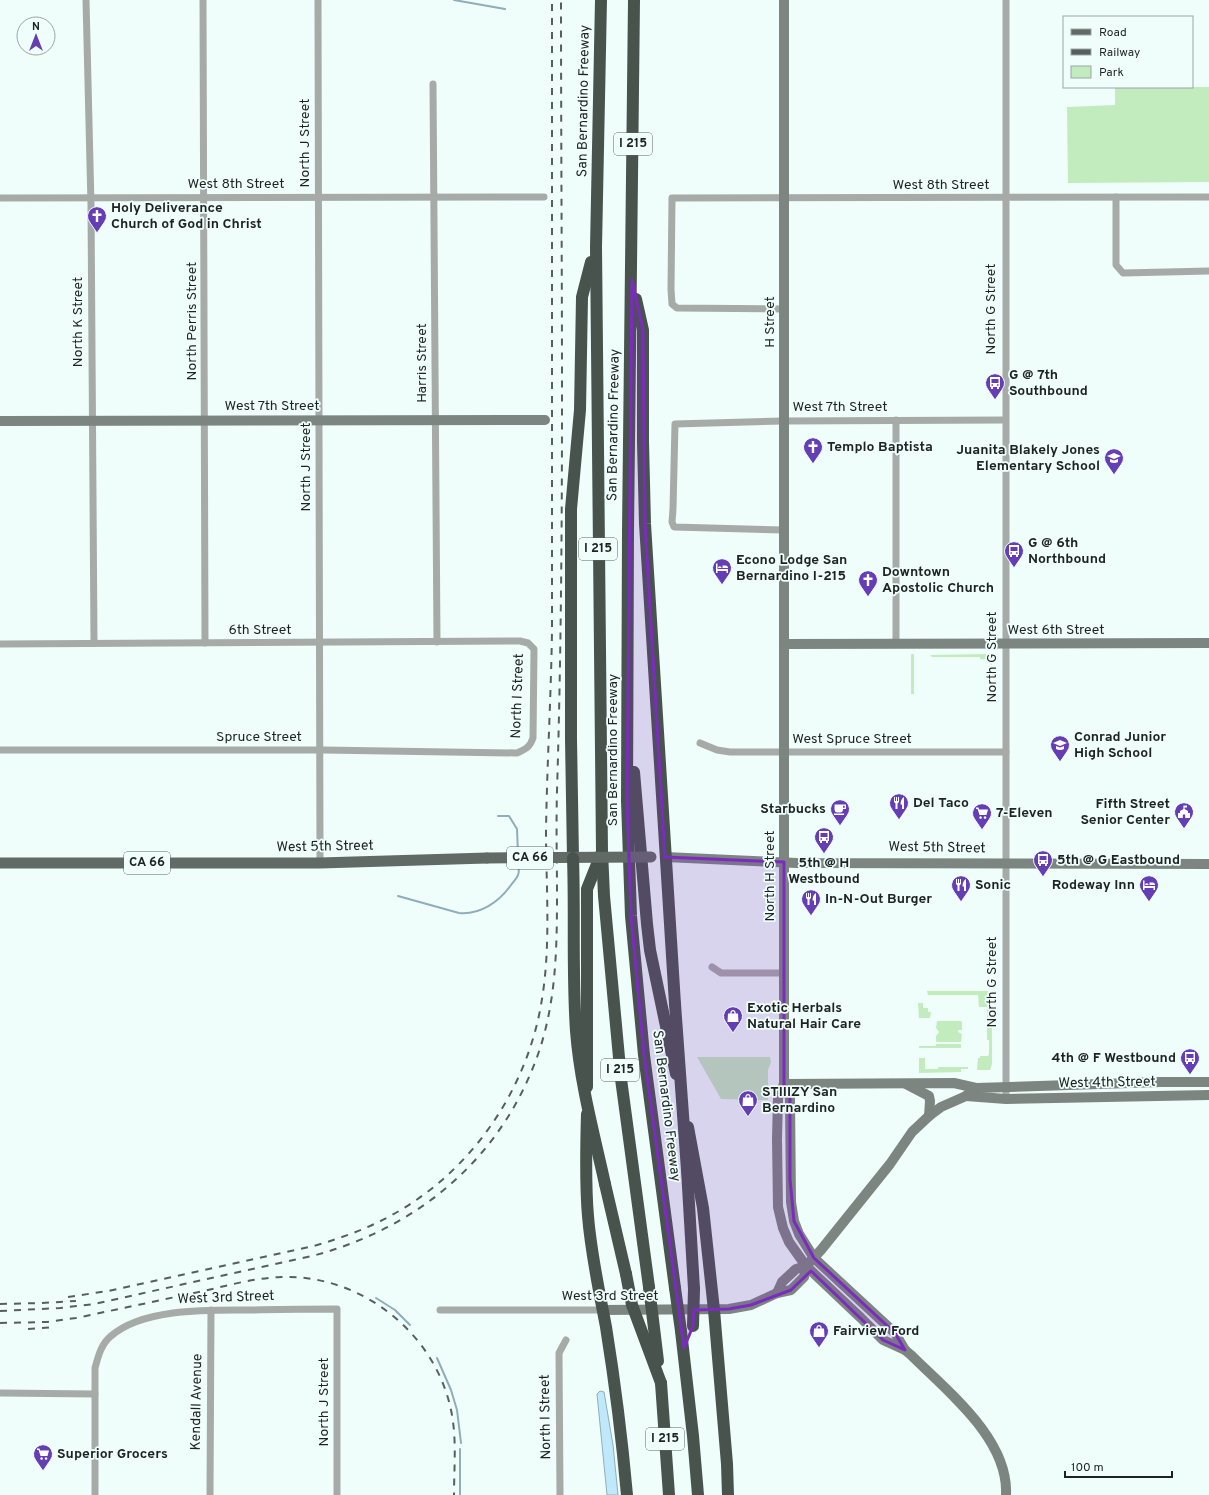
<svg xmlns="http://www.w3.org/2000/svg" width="1209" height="1495" viewBox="0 0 1209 1495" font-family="Overpass,sans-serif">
  <rect width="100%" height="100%" fill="#effefb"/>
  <g fill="#c2ecbe">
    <polygon points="1115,87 1209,87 1209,182 1068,183 1067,107 1115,105"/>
    <rect x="911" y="654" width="3" height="40"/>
    <polygon points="986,654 992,660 992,665 990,664 990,660 980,659 980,657 932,657 930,655"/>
    <path d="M 927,991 L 988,991 C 986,1000 989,1001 989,1009 L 992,1011 L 992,1064 L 990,1070 L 977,1070 L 978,1058 L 980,1058 L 980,1056 L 988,1056 L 989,1054 L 989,1040 L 987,1040 L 987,1007 L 979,1007 L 978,995 L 928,995 Z"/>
    <polygon points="918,1003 923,1003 923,1008 928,1008 928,1012 931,1012 930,1018 919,1018"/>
    <polygon points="937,1021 961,1021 962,1022 962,1030 958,1030 958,1032 962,1034 961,1042 937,1042 936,1041 936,1036 939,1032 936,1028"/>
    <polygon points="936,1044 961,1044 961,1048 919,1048 919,1046 936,1046"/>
    <polygon points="697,1057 770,1057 771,1062 768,1070 768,1100 721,1099"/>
    <polygon points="919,1058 925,1058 925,1069 938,1069 938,1067 968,1067 968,1069 961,1069 961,1072 919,1073"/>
  </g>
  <polygon fill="#bfe8fb" stroke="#8fadba" points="600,1391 604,1392 613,1445 618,1495 607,1495 597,1394"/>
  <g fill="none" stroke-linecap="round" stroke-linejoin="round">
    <g stroke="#8fadba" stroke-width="2">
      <polyline points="454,0 505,9"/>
      <polyline points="498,816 509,816 517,829 518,854"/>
      <path d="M 398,896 L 459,913 C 480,915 499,902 511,885 C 513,882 517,878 518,875 C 520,871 518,866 518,862"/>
      <polyline points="376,1298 395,1310 410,1325"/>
      <polyline points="437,1358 451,1390 457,1410 461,1443"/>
      <polyline points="460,1495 460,1449"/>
    </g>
    <g stroke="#a6aba8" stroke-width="7">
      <polyline points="86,0 91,205 94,643"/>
      <polyline points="203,0 205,643"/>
      <polyline points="318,0 320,863"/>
      <polyline points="1006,0 1006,1099"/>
      <polyline points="433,84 437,642"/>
      <polyline points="1116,197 1116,265 1123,273 1209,271"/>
      <polyline points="0,198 544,197"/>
      <polyline points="784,309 677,308 672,304 671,289 672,198 1209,197"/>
      <polyline points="784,530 674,527 672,522 673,509 675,424 784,421 1005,420"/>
      <path d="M 0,644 L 520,641 L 528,643 L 534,649 L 533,738 C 530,747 526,749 517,753 L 324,750 L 0,750"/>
      <polyline points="896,644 896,420"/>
      <polyline points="700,743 717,750 730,752 1006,752"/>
      <polyline points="712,967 721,973 784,973"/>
      <polyline points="440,1310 602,1310"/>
      <polyline points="0,1393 95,1394"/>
      <path d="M 95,1495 L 95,1368 C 98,1357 101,1344 111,1336 C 144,1307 213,1310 254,1310 C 282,1309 309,1309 337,1309 L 337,1495"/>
      <polyline points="210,1495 211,1310"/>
      <polyline points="560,1495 559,1353 566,1340"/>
    </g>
    <g stroke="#7d8581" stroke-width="10">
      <polyline points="784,0 784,1084 790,1098 791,1202 794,1221 799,1234 814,1258 895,1333 905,1350"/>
      <polyline points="0,421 545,420"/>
      <polyline points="784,644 1209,643"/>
      <polyline points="665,857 797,863 1209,864"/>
      <path d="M 784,1084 L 778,1098 L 777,1139 L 778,1207 L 783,1228 L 789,1242 L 806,1266 L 861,1318 L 883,1340 L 905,1350 L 911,1355 C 947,1391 1009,1439 1006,1495"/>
      <polyline points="784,1084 954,1083 976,1088"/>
      <polyline points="906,1084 929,1096 930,1101 929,1116"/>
      <polyline points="966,1096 1006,1099 1209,1095"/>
      <polyline points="777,1293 782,1282 796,1269 806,1266 821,1250 890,1164 912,1132 929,1116 941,1107 966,1096 976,1088 1160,1082 1209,1082"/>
      <polyline points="602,1310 729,1309 751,1305 777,1293 791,1290 804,1277 806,1266"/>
    </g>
    <polyline stroke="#616a65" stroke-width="11" points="0,863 320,863 487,858"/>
    <g stroke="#49534e" stroke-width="12">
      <polyline points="601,0 596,247 602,851 604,896 621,1079 649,1287"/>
      <polyline points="634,0 628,531 627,801 631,916 644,1055 675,1288"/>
      <polyline points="636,299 643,330 643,442 645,524 675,1004"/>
      <polyline points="634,772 647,924 650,950 676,1074"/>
      <polyline points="573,858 571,739 571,509 580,410 582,297 591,262"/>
      <polyline points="587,1087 587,889 601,854"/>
      <path d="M 587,1114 C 586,1148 585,1182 588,1216 C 591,1254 599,1290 606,1327 C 615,1383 622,1439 627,1495"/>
      <polyline points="688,1127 703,1208 714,1310 727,1464 728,1495"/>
      <polyline points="687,1170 694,1289"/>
      <polyline points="605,1184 626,1274"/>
      <polyline points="681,1331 693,1436 698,1495"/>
      <polyline points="661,1383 669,1495"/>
    </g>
    <g stroke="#575f5d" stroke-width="2" stroke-dasharray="7 7" stroke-linecap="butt">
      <path d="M 68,1297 L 108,1291 L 314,1246 C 341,1238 367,1229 392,1215 C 472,1171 528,1089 542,999 C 551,944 546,886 546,831 C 547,764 551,698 552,631 L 552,0"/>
      <polyline points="0,1304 41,1303 76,1301"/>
      <path d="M 0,1311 L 60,1308 L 94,1304 L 316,1255 C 414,1228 493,1165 532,1070 C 556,1013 557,954 557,894 C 557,860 556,825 557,791 C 565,527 561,264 561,0"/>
      <path d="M 0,1323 L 47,1322 L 76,1318 C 119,1309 161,1300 204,1291 C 229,1285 255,1278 281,1277 C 361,1274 435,1333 451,1410 C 457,1438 454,1467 454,1495"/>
      <polyline points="28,1329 56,1327"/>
    </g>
    <polyline stroke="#616a65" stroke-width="11" points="487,858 651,857"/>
    <g stroke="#49534e" stroke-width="12">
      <path d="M 573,858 C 575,915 572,973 576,1031 C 580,1083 594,1134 605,1184"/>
      <polyline points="675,1004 687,1170"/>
      <polyline points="626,1274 632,1305 661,1383"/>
      <polyline points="649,1287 658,1361"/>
      <polyline points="675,1288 681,1331"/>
      <polyline points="693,1326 694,1289"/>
    </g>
  </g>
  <path fill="#7b2cbf" fill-opacity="0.2" stroke="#7b2cbf" stroke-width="3" stroke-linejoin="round" d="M 632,280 L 643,330 L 645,524 L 665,857 L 784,862 L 784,1084 L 790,1098 L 790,1179 L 794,1221 L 814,1258 L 895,1333 L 905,1350 L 883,1340 L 811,1271 L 791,1290 L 751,1305 L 729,1309 L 694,1310 L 693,1326 L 684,1348 L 644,1055 L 631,916 L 627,801 Z"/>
  <defs>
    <g id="church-pin" transform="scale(1)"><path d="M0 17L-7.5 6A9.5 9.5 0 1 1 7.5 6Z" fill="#653db5" stroke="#effefb"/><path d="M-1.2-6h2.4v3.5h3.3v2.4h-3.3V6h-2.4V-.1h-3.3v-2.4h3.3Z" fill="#fff"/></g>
    <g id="bus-pin" transform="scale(1)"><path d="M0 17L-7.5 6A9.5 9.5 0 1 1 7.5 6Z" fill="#653db5" stroke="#effefb"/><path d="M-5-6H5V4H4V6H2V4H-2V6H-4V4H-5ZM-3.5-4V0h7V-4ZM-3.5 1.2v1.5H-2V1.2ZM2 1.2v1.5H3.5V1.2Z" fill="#fff"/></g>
    <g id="school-pin" transform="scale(1)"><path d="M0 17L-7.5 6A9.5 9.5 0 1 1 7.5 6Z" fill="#653db5" stroke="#effefb"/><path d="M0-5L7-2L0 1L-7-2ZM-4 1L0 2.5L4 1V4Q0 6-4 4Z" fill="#fff"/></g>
    <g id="hotel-pin" transform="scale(1)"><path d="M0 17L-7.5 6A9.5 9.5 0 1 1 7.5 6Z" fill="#653db5" stroke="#effefb"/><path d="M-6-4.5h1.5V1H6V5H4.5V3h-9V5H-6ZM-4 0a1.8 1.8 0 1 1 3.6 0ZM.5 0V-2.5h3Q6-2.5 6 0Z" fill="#fff"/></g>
    <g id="restaurant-pin" transform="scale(1)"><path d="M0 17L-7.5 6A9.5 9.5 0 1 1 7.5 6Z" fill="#653db5" stroke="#effefb"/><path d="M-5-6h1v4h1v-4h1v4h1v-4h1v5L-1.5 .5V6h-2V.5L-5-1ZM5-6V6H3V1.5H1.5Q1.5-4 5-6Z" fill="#fff"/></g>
    <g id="cafe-pin" transform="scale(1)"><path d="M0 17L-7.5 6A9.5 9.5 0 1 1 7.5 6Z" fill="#653db5" stroke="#effefb"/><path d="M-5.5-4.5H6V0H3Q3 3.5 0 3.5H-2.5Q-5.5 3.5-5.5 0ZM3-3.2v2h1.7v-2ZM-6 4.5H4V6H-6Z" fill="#fff"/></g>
    <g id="civic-pin" transform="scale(1)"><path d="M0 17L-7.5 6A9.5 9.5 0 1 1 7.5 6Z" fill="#653db5" stroke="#effefb"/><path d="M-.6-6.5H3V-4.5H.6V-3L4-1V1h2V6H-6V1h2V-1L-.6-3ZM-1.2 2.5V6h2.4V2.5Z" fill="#fff"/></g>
    <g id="supermarket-pin" transform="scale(1)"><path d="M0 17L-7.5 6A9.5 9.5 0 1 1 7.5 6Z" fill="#653db5" stroke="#effefb"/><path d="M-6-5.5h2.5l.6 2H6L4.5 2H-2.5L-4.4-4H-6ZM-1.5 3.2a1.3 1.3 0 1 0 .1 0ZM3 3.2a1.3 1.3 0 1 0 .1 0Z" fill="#fff"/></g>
    <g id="shop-pin" transform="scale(1)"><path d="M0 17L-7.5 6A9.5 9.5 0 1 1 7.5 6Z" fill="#653db5" stroke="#effefb"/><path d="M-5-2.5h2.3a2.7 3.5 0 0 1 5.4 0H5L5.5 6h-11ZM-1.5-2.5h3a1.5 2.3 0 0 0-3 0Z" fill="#fff"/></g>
  </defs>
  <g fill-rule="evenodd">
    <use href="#church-pin" x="97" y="216"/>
    <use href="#bus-pin" x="995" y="383"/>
    <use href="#church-pin" x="813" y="447"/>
    <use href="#school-pin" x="1114" y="458"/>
    <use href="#bus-pin" x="1014" y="551"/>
    <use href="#hotel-pin" x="722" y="568"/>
    <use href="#church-pin" x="868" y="580"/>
    <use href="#school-pin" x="1060" y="745"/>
    <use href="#restaurant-pin" x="899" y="803"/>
    <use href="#cafe-pin" x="840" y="809"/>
    <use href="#civic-pin" x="1184" y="812"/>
    <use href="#supermarket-pin" x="982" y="813"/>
    <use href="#bus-pin" x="824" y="837"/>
    <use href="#bus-pin" x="1043" y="860"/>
    <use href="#restaurant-pin" x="961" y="885"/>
    <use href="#hotel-pin" x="1149" y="885"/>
    <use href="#restaurant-pin" x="811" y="899"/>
    <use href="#shop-pin" x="733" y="1016"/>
    <use href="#bus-pin" x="1190" y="1058"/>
    <use href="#shop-pin" x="748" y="1100"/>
    <use href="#shop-pin" x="819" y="1331"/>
    <use href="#supermarket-pin" x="43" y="1454"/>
  </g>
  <g text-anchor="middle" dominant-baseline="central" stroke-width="3.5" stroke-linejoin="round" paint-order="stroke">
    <g fill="#effefb" stroke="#5d6563" stroke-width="1">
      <rect x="614" y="133" width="38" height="22" rx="3"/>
      <rect x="579" y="538" width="38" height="22" rx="3"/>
      <rect x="507" y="847" width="46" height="22" rx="3"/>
      <rect x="124" y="852" width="46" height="22" rx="3"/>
      <rect x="601" y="1059" width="38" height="22" rx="3"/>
      <rect x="646" y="1428" width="38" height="22" rx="3"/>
    </g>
    <g font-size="13" font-weight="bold" fill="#1e2322">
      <text x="633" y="144">I 215</text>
      <text x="598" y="549">I 215</text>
      <text x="530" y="858">CA 66</text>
      <text x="147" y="863">CA 66</text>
      <text x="620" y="1070">I 215</text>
      <text x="665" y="1439">I 215</text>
    </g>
    <g font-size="14" fill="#1e2322" stroke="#effefb">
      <text transform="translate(584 101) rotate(-89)">San Bernardino Freeway</text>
      <text transform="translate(305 143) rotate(-90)">North J Street</text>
      <text x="236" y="184">West 8th Street</text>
      <text x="941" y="185">West 8th Street</text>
      <text transform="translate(991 309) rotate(-90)">North G Street</text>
      <text transform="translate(192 321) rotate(-90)">North Perris Street</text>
      <text transform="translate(78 322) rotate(-90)">North K Street</text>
      <text transform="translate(770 322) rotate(-90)">H Street</text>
      <text transform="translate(422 363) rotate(-90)">Harris Street</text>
      <text x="272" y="406">West 7th Street</text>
      <text x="840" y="407">West 7th Street</text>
      <text transform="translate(614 425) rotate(-89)">San Bernardino Freeway</text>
      <text transform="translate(306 467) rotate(-90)">North J Street</text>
      <text x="260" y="630">6th Street</text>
      <text x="1056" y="630">West 6th Street</text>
      <text transform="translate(992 657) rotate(-90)">North G Street</text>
      <text transform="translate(518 696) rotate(-88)">North I Street</text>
      <text x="259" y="737">Spruce Street</text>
      <text x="852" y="739">West Spruce Street</text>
      <text transform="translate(613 750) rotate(-90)">San Bernardino Freeway</text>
      <text transform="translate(325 847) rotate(-1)">West 5th Street</text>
      <text transform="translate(937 848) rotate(1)">West 5th Street</text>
      <text transform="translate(770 876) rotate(-90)">North H Street</text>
      <text transform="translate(992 982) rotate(-90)">North G Street</text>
      <text transform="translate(1107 1083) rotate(-1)">West 4th Street</text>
      <text transform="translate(666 1106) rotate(83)">San Bernardino Freeway</text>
      <text x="610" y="1296">West 3rd Street</text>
      <text transform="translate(226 1298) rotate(-2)">West 3rd Street</text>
      <text transform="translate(197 1402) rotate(-89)">Kendall Avenue</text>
      <text transform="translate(324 1402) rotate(-90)">North J Street</text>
      <text transform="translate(546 1417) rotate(-91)">North I Street</text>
    </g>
    <g font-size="14" font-weight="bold" fill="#1e2322" stroke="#effefb" text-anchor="start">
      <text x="111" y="208">Holy Deliverance<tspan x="111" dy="16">Church of God in Christ</tspan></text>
      <text x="1009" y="375">G @ 7th<tspan x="1009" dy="16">Southbound</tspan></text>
      <text x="827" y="447">Templo Baptista</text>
      <text x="1100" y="450" text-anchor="end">Juanita Blakely Jones<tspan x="1100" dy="16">Elementary School</tspan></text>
      <text x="1028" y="543">G @ 6th<tspan x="1028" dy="16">Northbound</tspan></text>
      <text x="736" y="560">Econo Lodge San<tspan x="736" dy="16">Bernardino I-215</tspan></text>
      <text x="882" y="572">Downtown<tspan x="882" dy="16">Apostolic Church</tspan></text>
      <text x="1074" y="737">Conrad Junior<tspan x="1074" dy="16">High School</tspan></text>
      <text x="913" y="803">Del Taco</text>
      <text x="1170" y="804" text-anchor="end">Fifth Street<tspan x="1170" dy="16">Senior Center</tspan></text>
      <text x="826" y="809" text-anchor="end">Starbucks</text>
      <text x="996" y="813">7-Eleven</text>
      <text x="1057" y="860">5th @ G Eastbound</text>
      <text x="824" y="863" text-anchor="middle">5th @ H<tspan x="824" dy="16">Westbound</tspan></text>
      <text x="975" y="885">Sonic</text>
      <text x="1135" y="885" text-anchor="end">Rodeway Inn</text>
      <text x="825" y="899">In-N-Out Burger</text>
      <text x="747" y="1008">Exotic Herbals<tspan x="747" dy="16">Natural Hair Care</tspan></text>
      <text x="1176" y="1058" text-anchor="end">4th @ F Westbound</text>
      <text x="762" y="1092">STIIIZY San<tspan x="762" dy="16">Bernardino</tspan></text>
      <text x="833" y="1331">Fairview Ford</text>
      <text x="57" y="1454">Superior Grocers</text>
    </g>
  </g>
  <rect x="1063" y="16" width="130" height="72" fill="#effefb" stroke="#9ba6a4"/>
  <rect x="1071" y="29" width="20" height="6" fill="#616a65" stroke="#9ba6a4"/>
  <text x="1099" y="36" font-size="12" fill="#1e2322">Road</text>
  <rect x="1071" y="49" width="20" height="6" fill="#575f5d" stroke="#9ba6a4"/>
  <text x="1099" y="56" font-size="12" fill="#1e2322">Railway</text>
  <rect x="1071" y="66" width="20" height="12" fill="#c2ecbe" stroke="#9ba6a4"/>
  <text x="1099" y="76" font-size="12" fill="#1e2322">Park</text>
  <g transform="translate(36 36)"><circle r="19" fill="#effefb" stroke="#9ba6a4"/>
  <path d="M0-3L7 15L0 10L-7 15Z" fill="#653db5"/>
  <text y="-6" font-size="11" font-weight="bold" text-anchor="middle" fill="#1e2322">N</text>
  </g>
  <path d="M1065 1471v6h107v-6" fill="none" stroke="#1e2322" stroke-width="2"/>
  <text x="1071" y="1471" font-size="12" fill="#1e2322" stroke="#effefb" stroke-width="3" paint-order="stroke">100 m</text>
</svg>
